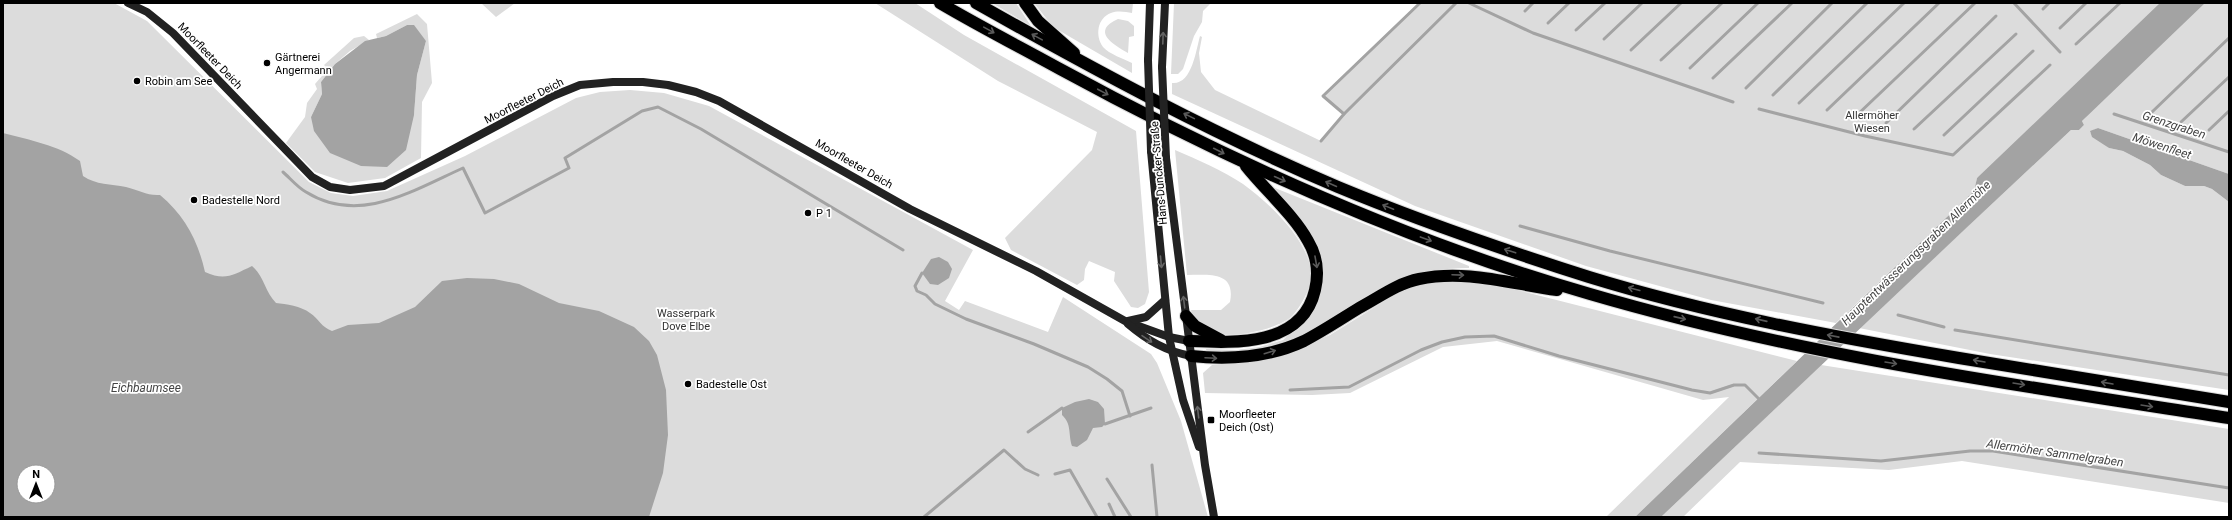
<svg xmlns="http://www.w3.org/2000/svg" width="2232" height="520" viewBox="0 0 2232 520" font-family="Roboto,sans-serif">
  <rect width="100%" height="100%" fill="#fff"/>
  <g fill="#dcdcdc" fill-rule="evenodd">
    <path d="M 3,3 L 114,3 L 147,21 L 309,182 L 331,193 L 353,196 L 387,191 L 465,156 L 576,98 L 600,92 L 630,90 L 664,93 L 709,106 L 973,250 L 945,301 L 959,310 L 965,301 L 1048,332 L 1063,297 L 1151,354 L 1157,363 L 1181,421 L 1208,517 L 3,517 ZM 24,472 L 48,472 L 48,496 L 24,496 Z"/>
    <polygon points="481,3 515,3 496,17"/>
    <polygon points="875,3 915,3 964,35 1136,131 1149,292 1145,304 1138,308 1131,307 1114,281 1115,272 1089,261 1085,269 1084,280 1077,285 1011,250 1005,238 1092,150 1097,132 998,81"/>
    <polygon points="992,3 1016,3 1031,26"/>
    <path d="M 1034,3 L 1133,3 L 1132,13 C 1126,12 1118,10 1111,13 C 1097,18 1095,36 1103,47 C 1109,54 1124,59 1132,63 L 1132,73 L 1053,27 Z"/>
    <polygon points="1174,3 1211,3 1203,11 1202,22 1194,36 1183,69 1178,74 1171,74"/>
    <path d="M 1420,3 L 2229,3 L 2229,174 L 2098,128 L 2090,132 L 2109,148 L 2123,151 L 2150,165 L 2161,175 L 2185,186 L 2204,186 L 2212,189 L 2229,202 L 2229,390 L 1990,354 L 1859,328 L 2071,130 L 2079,130 L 2084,125 L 2082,121 L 2087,116 L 1977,178 L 1974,191 L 1836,323 L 1711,300 L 1586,266 L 1415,206 L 1172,94 L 1172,83 C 1192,85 1196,50 1200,36 L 1202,37 L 1199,53 L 1201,72 L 1215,90 L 1321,141 L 1344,114 L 1323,96 Z"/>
    <polygon points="417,14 427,24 432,83 422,102 421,158 385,178 348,183 315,172 286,143 305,117 307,103 317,89 315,84 328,69 324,65 354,38 364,36 369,40 350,51 335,64 321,82 322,94 311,117 414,115 417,75 426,41 407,25 386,36 377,38 376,34"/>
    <path d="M 1118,19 L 1128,21 L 1134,26 L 1134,36 L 1129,37 L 1128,53 C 1112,44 1091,31 1118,19 Z"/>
    <path d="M 1175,150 C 1198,160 1222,170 1243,184 C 1269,203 1307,238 1311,271 C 1313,285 1302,305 1293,315 C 1280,330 1224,341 1207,331 C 1198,325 1194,320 1191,310 L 1221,310 L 1230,302 C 1236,271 1209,275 1187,275 Z"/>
    <path d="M 1270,186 L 1469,266 L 1469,268 C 1439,268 1410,273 1383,287 C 1350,304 1321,330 1285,343 C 1260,353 1234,352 1207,353 L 1206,349 L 1237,350 L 1259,347 L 1283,340 L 1308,317 L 1321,261 Z"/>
    <polygon points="1471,280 1513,289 1797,361 1635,517 1606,517 1729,397 1703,400 1497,341 1443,347 1350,393 1312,395 1205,393 1203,373 1212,365 1246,362 1294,351 1330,335 1407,287 1437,281"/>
    <polygon points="1821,365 2229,429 2229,503 1962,461 1889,470 1740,462 1683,517 1661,517"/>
  </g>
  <g fill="#a3a3a3" fill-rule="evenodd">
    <polygon points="2160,3 2205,3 2082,121 2084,125 2079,130 2071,130 1962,232 1661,517 1635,517 1974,191 1977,178"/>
    <polygon points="407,25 414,25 426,41 417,75 414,115 406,150 387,167 361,166 330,153 314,131 311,117 322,94 321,82 335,64 365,41 386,36"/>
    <polygon points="2098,128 2229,174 2229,202 2212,189 2204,186 2185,186 2161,175 2150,165 2123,151 2109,148 2092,137 2090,131"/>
    <path d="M 3,133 C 29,140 58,145 80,161 L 83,176 C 96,185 111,184 126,187 C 139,190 147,196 160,195 C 185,216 198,241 205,272 C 225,281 233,275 252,266 C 264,276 265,292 276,303 C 286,304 301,306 310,313 C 319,319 321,327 332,331 L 348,325 L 379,323 L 415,307 L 442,281 L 467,278 L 494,279 L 519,284 L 559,303 L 599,311 L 634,327 L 649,341 L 657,355 L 666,390 L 668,435 L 663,473 L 649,517 L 3,517 ZM 24,472 L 48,472 L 48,496 L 24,496 Z"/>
    <polygon points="939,257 948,262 952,269 949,278 938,285 930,284 922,273 931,259"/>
    <path d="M 1089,399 L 1098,402 L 1104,409 L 1105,424 L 1102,427 L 1093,428 L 1087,440 L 1077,447 L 1072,446 C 1068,434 1072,424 1062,415 L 1062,408 L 1075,402 Z"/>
  </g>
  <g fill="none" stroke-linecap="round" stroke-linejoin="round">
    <g stroke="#a3a3a3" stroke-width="3">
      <polyline points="1469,3 1533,33 1733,102"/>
      <polyline points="2014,3 2060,52"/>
      <polyline points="2043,9 2049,3"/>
      <polyline points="1525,11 1533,3"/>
      <polyline points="1548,23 1569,3"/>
      <polyline points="2060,28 2086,3"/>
      <polyline points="1576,30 1605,3"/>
      <polyline points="1604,39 1642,3"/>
      <polyline points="2076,44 2120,3"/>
      <polyline points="1631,50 1681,3"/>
      <polyline points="1661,60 1722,3"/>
      <polyline points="1690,68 1758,3"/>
      <polyline points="1713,78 1792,3"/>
      <polyline points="1746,88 1832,3"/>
      <polyline points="1773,95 1867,3"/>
      <polyline points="1799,103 1904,3"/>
      <polyline points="1759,109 1865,136 1953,155 2050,65"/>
      <polyline points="1827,110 1939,3"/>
      <polyline points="2152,112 2229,38"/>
      <polyline points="1344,114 1456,3"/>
      <polyline points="2114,114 2229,152"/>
      <polyline points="1856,116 1975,3"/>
      <polyline points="2181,122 2229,77"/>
      <polyline points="1886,123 1996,16"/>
      <polyline points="1914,129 2016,34"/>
      <polyline points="2209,130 2229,111"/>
      <polyline points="1944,135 2033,51"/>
      <polyline points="1321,141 1344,114 1323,96 1420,3"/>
      <path d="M 283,172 C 290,178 297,187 306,192 C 359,225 412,191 463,168 L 485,213 L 569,168 L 565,158 L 642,111 L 658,107 L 701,129 L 903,250"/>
      <polyline points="1520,226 1610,251 1823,303"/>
      <polyline points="922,273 915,286 917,291 926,295 935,304 966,319 1034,344 1088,367 1107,379 1122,391 1130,416"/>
      <polyline points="1898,315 1944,327"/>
      <polyline points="1955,330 2229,375"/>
      <polyline points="1290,390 1349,387 1421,350 1442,342 1465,337 1494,336 1559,356 1692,390 1710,393 1734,385 1745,385 1761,401"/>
      <polyline points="1105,424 1151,408"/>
      <polyline points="1028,432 1062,408"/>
      <polyline points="1759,453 1881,461 1970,451 1993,451 2229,488"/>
      <polyline points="1152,465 1157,517"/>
      <polyline points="1055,474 1070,470 1097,517"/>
      <polyline points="1107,479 1131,517"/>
      <polyline points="1109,504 1115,517"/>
      <polyline points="924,517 1004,450 1025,469 1038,475"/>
    </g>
    <g stroke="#dbdbdb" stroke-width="14">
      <g id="highway">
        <path d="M 940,3 C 979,26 1020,47 1060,69 C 1229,161 1405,241 1590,294 C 1798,355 2015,385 2229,418"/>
        <path d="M 976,3 C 1093,69 1213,134 1338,187 C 1420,221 1504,250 1589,277 C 1709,314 1835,337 1959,358 C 2049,373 2139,388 2229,402"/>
        <polyline points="1025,3 1038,21 1074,53"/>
        <polyline points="1186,316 1195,326 1221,340"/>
        <path d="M 1189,341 C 1234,343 1302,347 1315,290 C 1319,273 1317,256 1308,241 C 1294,215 1265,190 1246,166"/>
        <path d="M 1191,356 C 1230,360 1268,358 1304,341 C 1323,331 1341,319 1359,308 C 1378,298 1398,283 1419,279 C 1466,269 1511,284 1557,290"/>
      </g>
    </g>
    <g stroke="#222" stroke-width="8">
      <polyline points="128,3 147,12 173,33 312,177 330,187 350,190 384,186 553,96 580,85 613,82 643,82 668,85 696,92 719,101 910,209 1036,271 1125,321 1169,337 1189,341"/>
      <polyline points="1148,60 1150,3"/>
      <polyline points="1162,67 1165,3"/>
      <polyline points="1151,151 1169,337 1183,400 1199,447"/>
      <polyline points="1166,158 1205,465 1214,517"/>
      <polyline points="1128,321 1146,317 1165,300"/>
      <path d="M 1128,324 C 1148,341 1166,351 1191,356"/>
    </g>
    <use href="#highway" stroke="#000" stroke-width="12"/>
    <g stroke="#222" stroke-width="8">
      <polyline points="1148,60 1151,151"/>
      <polyline points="1162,67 1166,158"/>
    </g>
  </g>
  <defs><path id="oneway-shaft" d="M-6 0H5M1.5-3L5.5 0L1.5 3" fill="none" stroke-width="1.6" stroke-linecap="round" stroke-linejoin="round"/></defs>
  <g stroke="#595959">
    <use href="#oneway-shaft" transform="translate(989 30) rotate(29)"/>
    <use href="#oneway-shaft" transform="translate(1037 37) rotate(-151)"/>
    <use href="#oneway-shaft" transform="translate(1103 92) rotate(28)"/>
    <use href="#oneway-shaft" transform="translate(1189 116) rotate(-154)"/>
    <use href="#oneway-shaft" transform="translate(1219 151) rotate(27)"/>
    <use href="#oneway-shaft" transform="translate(1280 179) rotate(24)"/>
    <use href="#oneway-shaft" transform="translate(1331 184) rotate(-156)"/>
    <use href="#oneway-shaft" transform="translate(1388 207) rotate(-158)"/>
    <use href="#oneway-shaft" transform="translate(1426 239) rotate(20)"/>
    <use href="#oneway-shaft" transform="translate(1510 251) rotate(-162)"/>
    <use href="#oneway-shaft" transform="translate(1316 262) rotate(80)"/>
    <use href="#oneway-shaft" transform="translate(1458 275) rotate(2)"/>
    <use href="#oneway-shaft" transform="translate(1634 289) rotate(-165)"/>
    <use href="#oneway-shaft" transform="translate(1680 318) rotate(13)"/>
    <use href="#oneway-shaft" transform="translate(1761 320) rotate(-167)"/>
    <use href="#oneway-shaft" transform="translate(1833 336) rotate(-169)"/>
    <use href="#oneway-shaft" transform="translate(1270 352) rotate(-17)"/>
    <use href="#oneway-shaft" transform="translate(1211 358) rotate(3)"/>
    <use href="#oneway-shaft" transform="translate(1979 361) rotate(-170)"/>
    <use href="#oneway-shaft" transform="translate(1891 363) rotate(9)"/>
    <use href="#oneway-shaft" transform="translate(2107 383) rotate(-170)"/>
    <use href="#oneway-shaft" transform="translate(2019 384) rotate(9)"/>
    <use href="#oneway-shaft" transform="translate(2147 406) rotate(9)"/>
  </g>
  <g stroke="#646464">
    <use href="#oneway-shaft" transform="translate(1163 38) rotate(-88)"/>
    <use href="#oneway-shaft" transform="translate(1161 262) rotate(85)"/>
    <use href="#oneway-shaft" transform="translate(1184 302) rotate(-97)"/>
    <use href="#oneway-shaft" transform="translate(1147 339) rotate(34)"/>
    <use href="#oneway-shaft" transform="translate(1198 412) rotate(-97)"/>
  </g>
  <g fill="#000" stroke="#fff" stroke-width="1.5">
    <circle cx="267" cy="63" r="4"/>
    <circle cx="137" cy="81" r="4"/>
    <circle cx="194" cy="200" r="4"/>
    <circle cx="808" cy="213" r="4"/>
    <circle cx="688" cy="384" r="4"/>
    <rect x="1207" y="416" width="8" height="8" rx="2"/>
  </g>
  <g text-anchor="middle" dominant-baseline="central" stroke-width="3.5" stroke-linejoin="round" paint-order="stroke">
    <g font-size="11" fill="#000" stroke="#fff">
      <text transform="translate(210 56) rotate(46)">Moorfleeter Deich</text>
      <text transform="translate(524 101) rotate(-27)">Moorfleeter Deich</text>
      <text transform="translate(854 164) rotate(30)">Moorfleeter Deich</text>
      <text transform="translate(1159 173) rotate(-95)">Hans-Duncker-Straße</text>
    </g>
    <g font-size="11" fill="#000" stroke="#fff" text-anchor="start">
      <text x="275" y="57">Gärtnerei<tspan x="275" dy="13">Angermann</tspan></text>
      <text x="145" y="81">Robin am See</text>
      <text x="202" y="200">Badestelle Nord</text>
      <text x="816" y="213">P 1</text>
      <text x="696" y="384">Badestelle Ost</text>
      <text x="1219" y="414">Moorfleeter<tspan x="1219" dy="13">Deich (Ost)</tspan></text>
    </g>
    <g font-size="11" fill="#333" stroke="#fff">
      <text x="1872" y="115">Allermöher<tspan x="1872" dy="13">Wiesen</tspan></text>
      <text x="686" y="313">Wasserpark<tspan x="686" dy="13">Dove Elbe</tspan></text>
    </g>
    <g font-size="12" font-style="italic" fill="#444" stroke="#fff">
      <text transform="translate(2174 125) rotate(18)">Grenzgraben</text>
      <text transform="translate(2162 146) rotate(18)">Möwenfleet</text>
      <text transform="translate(1916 253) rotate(-44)">Hauptentwässerungsgraben Allermöhe</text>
      <text x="146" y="388">Eichbaumsee</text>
      <text transform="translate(2055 453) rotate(8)">Allermöher Sammelgraben</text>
    </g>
  </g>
  <rect width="2232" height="520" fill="none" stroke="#000000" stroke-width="8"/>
  <g transform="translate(36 484)"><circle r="19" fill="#ffffff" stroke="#999999"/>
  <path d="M0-3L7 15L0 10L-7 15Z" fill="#000000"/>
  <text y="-6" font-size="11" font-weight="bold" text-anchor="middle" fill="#000000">N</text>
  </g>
</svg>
